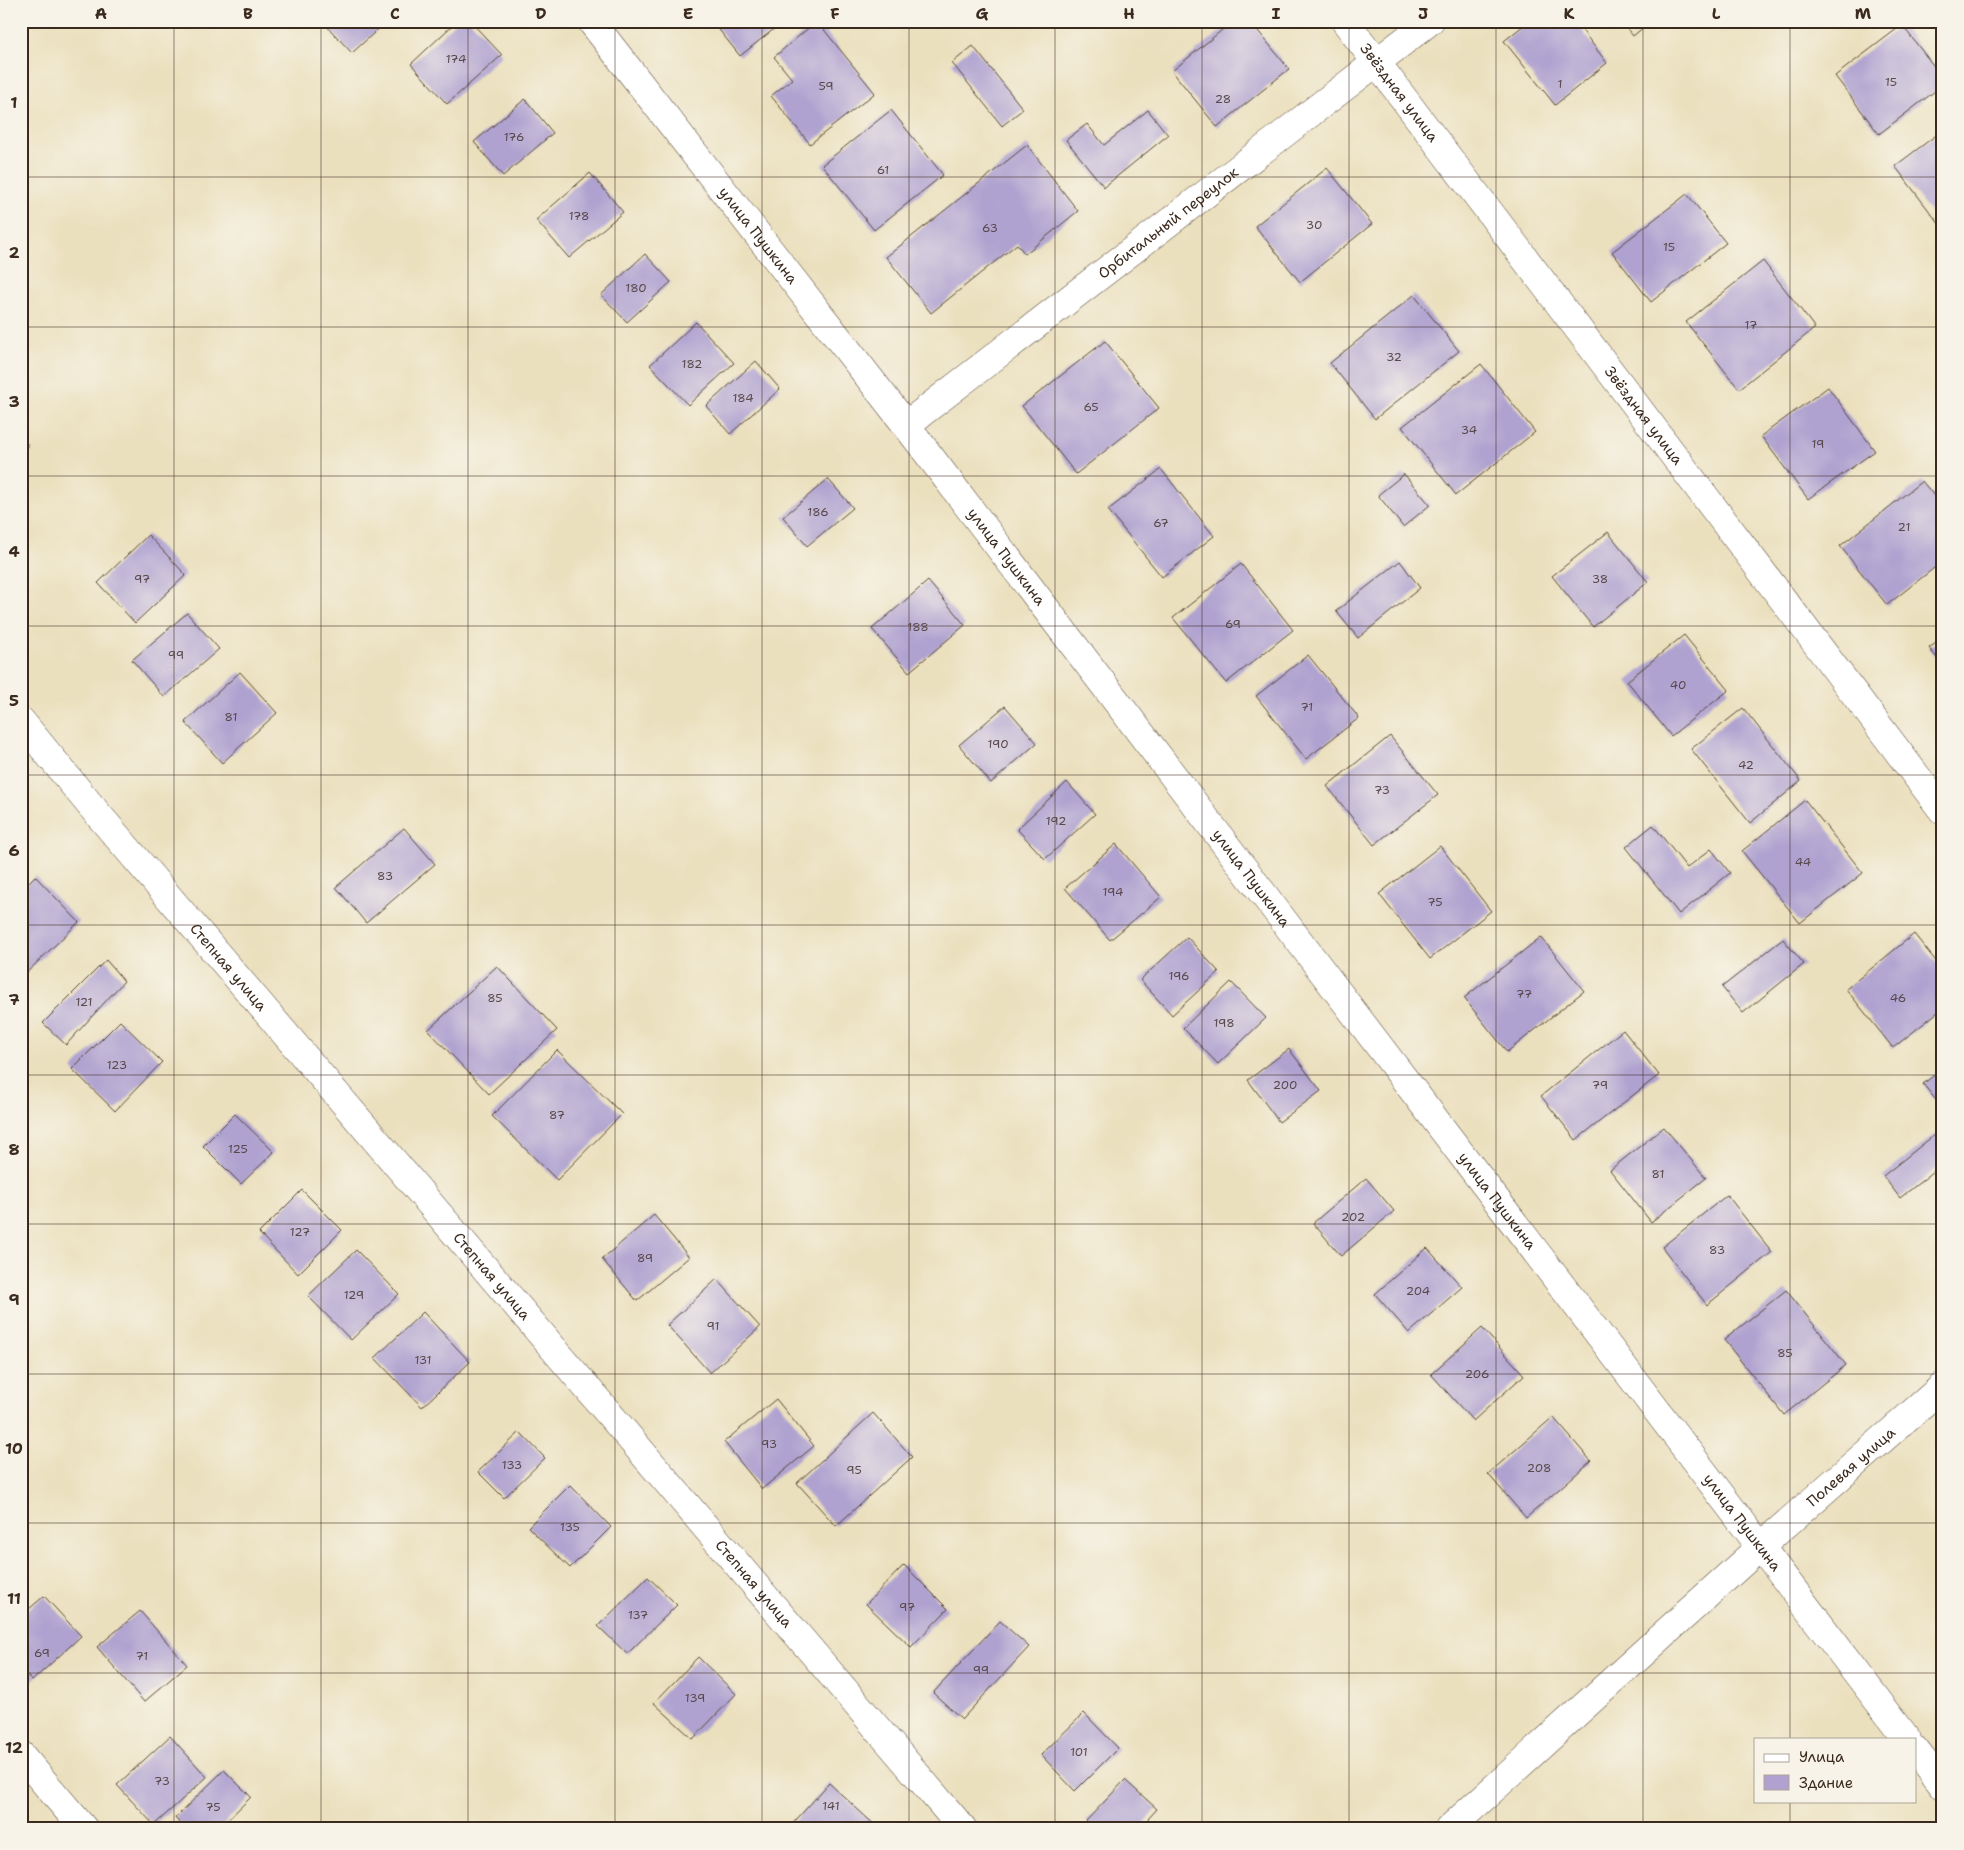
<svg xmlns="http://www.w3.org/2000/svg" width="1964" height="1850" viewBox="0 0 1964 1850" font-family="'Shantell Sans',sans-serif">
  <rect width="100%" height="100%" fill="#f7f3e8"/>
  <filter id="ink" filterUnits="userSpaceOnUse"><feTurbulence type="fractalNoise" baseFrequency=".02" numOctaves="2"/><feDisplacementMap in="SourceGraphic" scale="10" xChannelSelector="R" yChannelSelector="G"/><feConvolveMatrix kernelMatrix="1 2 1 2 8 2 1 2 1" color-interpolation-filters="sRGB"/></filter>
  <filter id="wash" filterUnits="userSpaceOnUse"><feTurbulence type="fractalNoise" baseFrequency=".0096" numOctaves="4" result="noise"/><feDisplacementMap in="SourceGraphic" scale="20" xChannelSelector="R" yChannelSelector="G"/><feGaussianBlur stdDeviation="1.12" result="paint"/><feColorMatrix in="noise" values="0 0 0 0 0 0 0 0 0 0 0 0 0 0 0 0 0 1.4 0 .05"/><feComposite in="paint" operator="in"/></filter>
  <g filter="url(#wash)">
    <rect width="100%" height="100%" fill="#ebe0be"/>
    <g id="blocks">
      <g fill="#afa2d0">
        <polygon points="322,21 387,21 352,53"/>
        <polygon points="457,21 470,21 502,55 447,104 411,64"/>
        <polygon points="712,21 784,21 740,56"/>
        <polygon points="817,21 875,93 810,144 771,96 792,79 774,57"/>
        <polygon points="1233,21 1250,21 1289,69 1217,127 1172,71"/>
        <polygon points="1529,21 1575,21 1607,63 1555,105 1504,41"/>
        <polygon points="1621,21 1651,21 1633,36"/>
        <polygon points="1902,25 1943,78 1943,85 1879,134 1835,76"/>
        <polygon points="973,46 1023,109 1002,126 952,63"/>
        <polygon points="525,99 553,133 503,176 474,142"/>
        <polygon points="891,110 943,175 874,230 822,165"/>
        <polygon points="1148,110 1168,135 1104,187 1066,140 1087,124 1104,145"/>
        <polygon points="1943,130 1943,229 1895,166"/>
        <polygon points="1027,145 1078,211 1025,254 1017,244 931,313 886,257"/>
        <polygon points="1327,168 1372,224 1300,282 1255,226"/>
        <polygon points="590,173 623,212 569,258 536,220"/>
        <polygon points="1687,194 1726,243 1651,302 1612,252"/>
        <polygon points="645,254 671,282 627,322 601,295"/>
        <polygon points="1763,261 1815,328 1739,389 1686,322"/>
        <polygon points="1414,295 1459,351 1375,419 1330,363"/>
        <polygon points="696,322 734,363 688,405 650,365"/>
        <polygon points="1105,341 1159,408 1076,474 1022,406"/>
        <polygon points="756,361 780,389 730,434 706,406"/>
        <polygon points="1481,364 1535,432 1456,495 1402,427"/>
        <polygon points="1828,387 1875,451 1808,499 1761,436"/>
        <polygon points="21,437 29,446 21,454"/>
        <polygon points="1161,469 1214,536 1162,577 1108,510"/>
        <polygon points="1404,474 1430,505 1403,527 1378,495"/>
        <polygon points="828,479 853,508 807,546 783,517"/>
        <polygon points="1922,481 1943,507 1943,561 1887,605 1840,546"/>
        <polygon points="1608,532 1648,582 1593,627 1552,576"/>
        <polygon points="148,535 186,575 135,623 98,583"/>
        <polygon points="1400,561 1420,588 1358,638 1336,611"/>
        <polygon points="1241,564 1293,630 1226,683 1173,618"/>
        <polygon points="928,581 965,625 909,672 872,629"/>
        <polygon points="187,613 219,649 164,697 132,660"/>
        <polygon points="1684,635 1729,690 1671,736 1627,681"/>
        <polygon points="1943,638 1943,666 1929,648"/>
        <polygon points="1308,655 1359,718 1306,759 1256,696"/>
        <polygon points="240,672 277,713 222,763 185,722"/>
        <polygon points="1005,706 1037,743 991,783 959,745"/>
        <polygon points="1743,708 1801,781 1750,823 1691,749"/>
        <polygon points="1390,736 1438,795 1374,845 1327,786"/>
        <polygon points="1067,782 1095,814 1045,859 1017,829"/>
        <polygon points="1805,800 1863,873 1800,923 1742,851"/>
        <polygon points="1653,825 1687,868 1711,849 1730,873 1679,914 1626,847"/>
        <polygon points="404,828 435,864 366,923 336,887"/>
        <polygon points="1116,844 1161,897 1110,940 1065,888"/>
        <polygon points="1440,846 1491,911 1430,959 1379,894"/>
        <polygon points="35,876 79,922 21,978 21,890"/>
        <polygon points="1914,934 1943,970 1943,1008 1893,1048 1846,989"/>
        <polygon points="1187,937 1219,972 1172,1015 1140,980"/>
        <polygon points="1541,937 1584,991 1507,1052 1464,998"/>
        <polygon points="1783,939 1804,964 1743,1013 1722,987"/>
        <polygon points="106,960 124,981 66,1045 43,1023"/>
        <polygon points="497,966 557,1030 489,1094 428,1030"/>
        <polygon points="1231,982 1266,1018 1218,1064 1183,1028"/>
        <polygon points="120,1021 162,1062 115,1111 72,1069"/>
        <polygon points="1623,1030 1659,1075 1576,1140 1541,1096"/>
        <polygon points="1289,1049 1321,1091 1279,1122 1248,1080"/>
        <polygon points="557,1050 622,1114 557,1180 492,1116"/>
        <polygon points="1943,1068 1943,1109 1923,1084"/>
        <polygon points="235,1114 274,1152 241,1184 203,1146"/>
        <polygon points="1664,1127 1706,1178 1651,1222 1610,1170"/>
        <polygon points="1943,1128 1943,1164 1900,1198 1883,1176"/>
        <polygon points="1366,1178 1394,1211 1341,1256 1313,1223"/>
        <polygon points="302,1190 342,1230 298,1274 259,1233"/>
        <polygon points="1727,1195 1772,1252 1707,1305 1662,1247"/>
        <polygon points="654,1215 689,1257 637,1301 602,1259"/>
        <polygon points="1427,1248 1462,1287 1409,1333 1375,1294"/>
        <polygon points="356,1250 399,1294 351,1340 308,1296"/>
        <polygon points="717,1279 760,1327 710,1373 667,1325"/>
        <polygon points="1786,1290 1846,1365 1784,1415 1724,1340"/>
        <polygon points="423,1312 470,1362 422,1407 375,1358"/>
        <polygon points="1482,1328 1524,1375 1473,1421 1431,1374"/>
        <polygon points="776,1399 814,1446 762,1489 724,1442"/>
        <polygon points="873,1413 912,1457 836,1526 797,1483"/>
        <polygon points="1553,1417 1591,1461 1526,1518 1488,1474"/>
        <polygon points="520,1432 545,1458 504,1498 478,1472"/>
        <polygon points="570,1485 611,1527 570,1568 528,1527"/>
        <polygon points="904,1565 948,1609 911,1647 866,1604"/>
        <polygon points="648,1577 677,1605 627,1654 598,1626"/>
        <polygon points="44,1596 81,1636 32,1681 21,1669 21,1616"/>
        <polygon points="140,1611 187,1665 144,1702 97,1647"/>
        <polygon points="1000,1621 1029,1647 962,1719 933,1693"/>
        <polygon points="698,1657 736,1694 693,1739 654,1703"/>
        <polygon points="1084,1713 1118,1748 1075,1791 1041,1755"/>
        <polygon points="170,1736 207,1777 154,1825 117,1785"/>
        <polygon points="224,1770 251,1797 218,1829 185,1829 175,1818"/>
        <polygon points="1125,1780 1157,1809 1139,1829 1095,1829 1086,1821"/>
        <polygon points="829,1783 879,1829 788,1829"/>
      </g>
    </g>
  </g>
  <g filter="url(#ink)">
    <use href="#blocks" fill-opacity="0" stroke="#554536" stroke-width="1"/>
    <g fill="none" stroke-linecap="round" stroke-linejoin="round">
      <g stroke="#554536" stroke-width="29">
        <g id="minor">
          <path id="s1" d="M 591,21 L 906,425 L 1907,1739"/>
          <path id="s2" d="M 1345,21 L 1943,811"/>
          <path id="s3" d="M 906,425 L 1430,21"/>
          <path id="s4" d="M 21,721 L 91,806 L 963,1829"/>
          <polyline points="1915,1750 1943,1786"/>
          <polyline points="21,1755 84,1829"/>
          <path id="s5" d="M 1449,1829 L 1760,1547 L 1943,1386"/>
        </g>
      </g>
      <use href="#minor" stroke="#fff" stroke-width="28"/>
    </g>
  </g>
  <path fill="none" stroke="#3b2a1e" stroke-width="1" stroke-opacity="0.55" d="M 174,21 L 174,1829M 321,21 L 321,1829M 468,21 L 468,1829M 615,21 L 615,1829M 762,21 L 762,1829M 909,21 L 909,1829M 1055,21 L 1055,1829M 1202,21 L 1202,1829M 1349,21 L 1349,1829M 1496,21 L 1496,1829M 1643,21 L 1643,1829M 1790,21 L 1790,1739M 21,177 L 1943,177M 21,327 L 1943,327M 21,476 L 1943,476M 21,626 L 1943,626M 21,775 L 1943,775M 21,925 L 1943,925M 21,1075 L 1943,1075M 21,1224 L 1943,1224M 21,1374 L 1943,1374M 21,1523 L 1943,1523M 21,1673 L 1943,1673M 1790,1801 L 1790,1829"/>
  <g text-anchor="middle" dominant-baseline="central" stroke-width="4" stroke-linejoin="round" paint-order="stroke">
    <g font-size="12" fill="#58484a">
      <text x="456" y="59">174</text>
      <text x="1891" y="82">15</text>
      <text x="1560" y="84">1</text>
      <text x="826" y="86">59</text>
      <text x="1223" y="99">28</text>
      <text x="514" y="137">176</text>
      <text x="883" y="170">61</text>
      <text x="579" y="216">178</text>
      <text x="1314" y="225">30</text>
      <text x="990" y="228">63</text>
      <text x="1669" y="247">15</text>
      <text x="636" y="288">180</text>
      <text x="1751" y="325">17</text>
      <text x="1394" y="357">32</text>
      <text x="692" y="364">182</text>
      <text x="743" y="398">184</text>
      <text x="1091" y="407">65</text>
      <text x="1469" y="430">34</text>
      <text x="1818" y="444">19</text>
      <text x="818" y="512">186</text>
      <text x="1161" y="523">67</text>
      <text x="1904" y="527">21</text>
      <text x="142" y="579">97</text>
      <text x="1600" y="579">38</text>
      <text x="1233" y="624">69</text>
      <text x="918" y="627">188</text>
      <text x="176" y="655">99</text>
      <text x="1678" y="685">40</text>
      <text x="1307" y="707">71</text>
      <text x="231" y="717">81</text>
      <text x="998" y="744">190</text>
      <text x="1746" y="765">42</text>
      <text x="1382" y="790">73</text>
      <text x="1056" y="821">192</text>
      <text x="1803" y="862">44</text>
      <text x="385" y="876">83</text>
      <text x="1113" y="892">194</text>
      <text x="1435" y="902">75</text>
      <text x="1179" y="976">196</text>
      <text x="1524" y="994">77</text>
      <text x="495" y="998">85</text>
      <text x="1898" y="998">46</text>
      <text x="84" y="1002">121</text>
      <text x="1224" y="1023">198</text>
      <text x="117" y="1065">123</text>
      <text x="1285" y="1085">200</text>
      <text x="1600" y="1085">79</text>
      <text x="557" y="1115">87</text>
      <text x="238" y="1149">125</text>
      <text x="1658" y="1174">81</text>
      <text x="1353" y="1217">202</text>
      <text x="300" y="1232">127</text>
      <text x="1717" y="1250">83</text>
      <text x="645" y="1258">89</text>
      <text x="1418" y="1291">204</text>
      <text x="354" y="1295">129</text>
      <text x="713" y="1326">91</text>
      <text x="1785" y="1353">85</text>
      <text x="423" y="1360">131</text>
      <text x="1477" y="1374">206</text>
      <text x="769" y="1444">93</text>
      <text x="512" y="1465">133</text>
      <text x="1539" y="1468">208</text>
      <text x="854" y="1470">95</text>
      <text x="570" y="1527">135</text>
      <text x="907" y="1607">97</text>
      <text x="638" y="1615">137</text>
      <text x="42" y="1653">69</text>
      <text x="142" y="1656">71</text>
      <text x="981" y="1670">99</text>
      <text x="695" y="1698">139</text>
      <text x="1079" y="1752">101</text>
      <text x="162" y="1781">73</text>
      <text x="831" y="1806">141</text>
      <text x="213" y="1807">75</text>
    </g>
    <g font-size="15" fill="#3b2a1e" stroke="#f7f3e8">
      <text stroke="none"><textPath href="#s2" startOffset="90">Звёздная улица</textPath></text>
      <text stroke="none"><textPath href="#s3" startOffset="331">Орбитальный переулок</textPath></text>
      <text stroke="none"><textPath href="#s1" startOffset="272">улица Пушкина</textPath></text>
      <text stroke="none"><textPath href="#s2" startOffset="495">Звёздная улица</textPath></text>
      <text stroke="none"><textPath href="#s1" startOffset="678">улица Пушкина</textPath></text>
      <text stroke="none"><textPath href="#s1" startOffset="1082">улица Пушкина</textPath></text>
      <text stroke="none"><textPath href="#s4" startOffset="322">Степная улица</textPath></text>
      <text stroke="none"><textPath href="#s1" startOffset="1488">улица Пушкина</textPath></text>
      <text stroke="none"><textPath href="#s4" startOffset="728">Степная улица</textPath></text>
      <text stroke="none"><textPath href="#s5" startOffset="541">Полевая улица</textPath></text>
      <text stroke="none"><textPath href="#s1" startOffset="1892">улица Пушкина</textPath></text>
      <text stroke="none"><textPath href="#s4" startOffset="1132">Степная улица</textPath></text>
    </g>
  </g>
  <rect width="1964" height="1850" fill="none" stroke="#f7f3e8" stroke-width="55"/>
  <rect x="1754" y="1738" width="162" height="65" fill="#f7f3e8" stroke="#aca397"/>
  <rect x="1764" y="1754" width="25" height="8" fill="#ffffff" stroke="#aca397"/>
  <text x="1799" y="1762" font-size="15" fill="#3b2a1e">Улица</text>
  <rect x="1764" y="1775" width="25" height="15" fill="#afa2d0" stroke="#aca397"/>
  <text x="1799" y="1788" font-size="15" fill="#3b2a1e">Здание</text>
  <rect x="28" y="28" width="1908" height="1794" fill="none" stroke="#3b2a1e" stroke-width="2"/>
  <g font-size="16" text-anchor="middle" font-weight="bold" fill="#3b2a1e">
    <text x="101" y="19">A</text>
    <text x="248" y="19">B</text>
    <text x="395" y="19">C</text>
    <text x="541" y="19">D</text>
    <text x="688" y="19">E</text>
    <text x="835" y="19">F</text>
    <text x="982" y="19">G</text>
    <text x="1129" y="19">H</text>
    <text x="1276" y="19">I</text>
    <text x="1423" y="19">J</text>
    <text x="1569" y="19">K</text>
    <text x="1716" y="19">L</text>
    <text x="1863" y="19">M</text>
    <text x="14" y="108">1</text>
    <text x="14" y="258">2</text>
    <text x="14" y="407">3</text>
    <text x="14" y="557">4</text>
    <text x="14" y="706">5</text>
    <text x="14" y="856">6</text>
    <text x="14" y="1005">7</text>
    <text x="14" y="1155">8</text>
    <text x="14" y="1305">9</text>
    <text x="14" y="1454">10</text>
    <text x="14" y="1604">11</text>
    <text x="14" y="1753">12</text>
  </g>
</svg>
